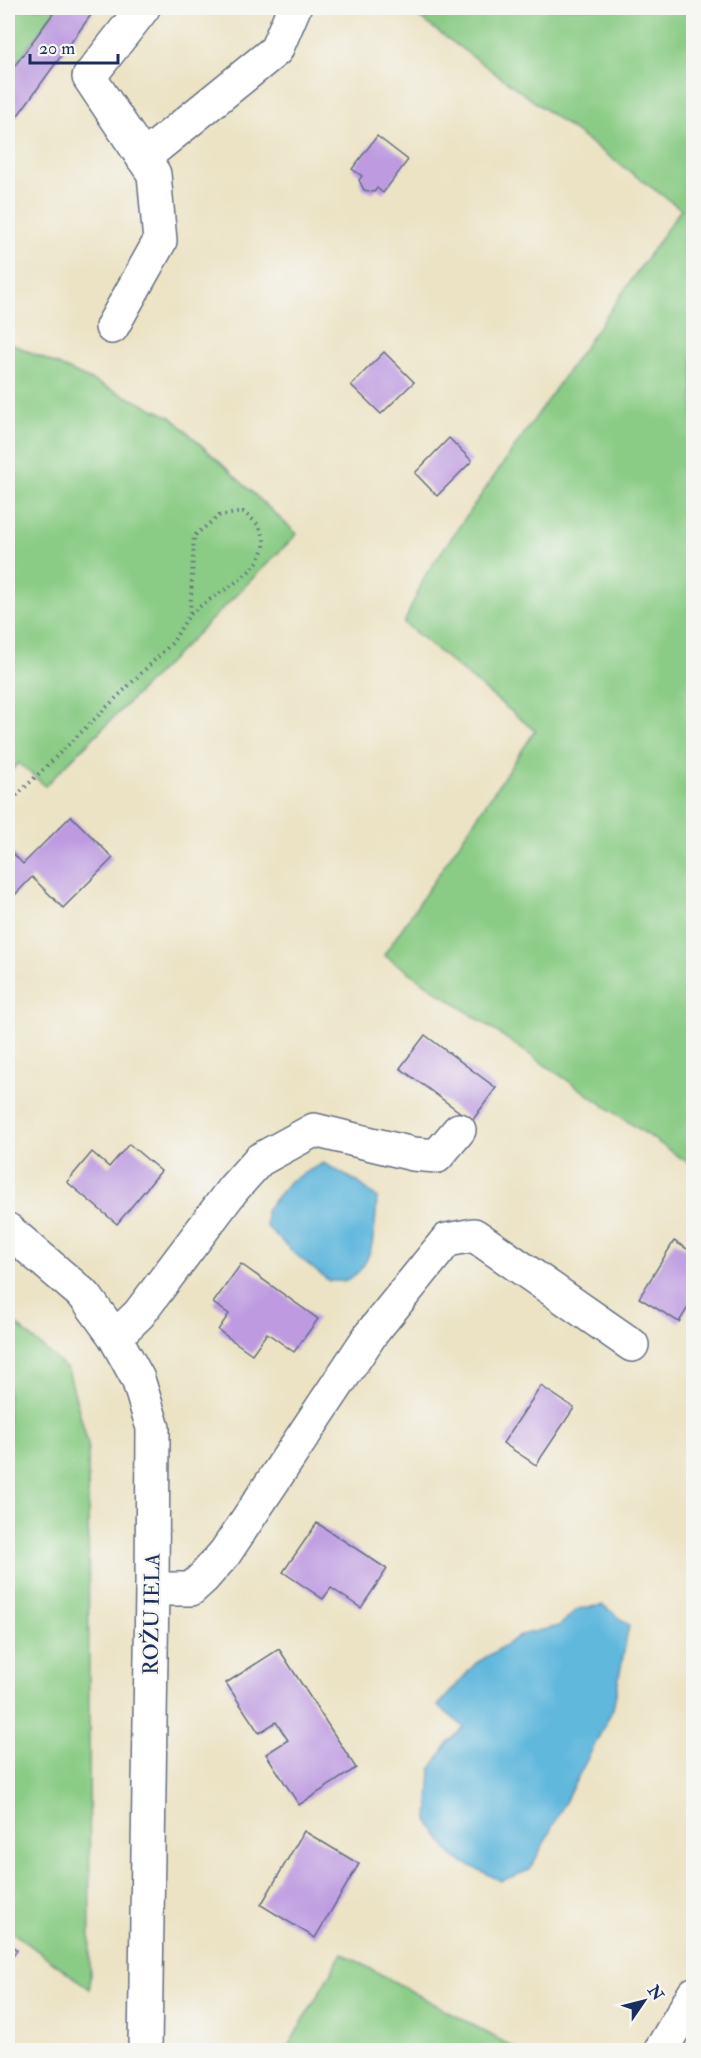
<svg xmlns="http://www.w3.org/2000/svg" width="701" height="2058" viewBox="0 0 701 2058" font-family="'IM FELL Double Pica',serif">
  <rect width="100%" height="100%" fill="#f6f6f2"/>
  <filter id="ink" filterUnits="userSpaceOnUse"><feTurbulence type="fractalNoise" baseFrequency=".0167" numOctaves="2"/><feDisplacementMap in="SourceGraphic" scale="12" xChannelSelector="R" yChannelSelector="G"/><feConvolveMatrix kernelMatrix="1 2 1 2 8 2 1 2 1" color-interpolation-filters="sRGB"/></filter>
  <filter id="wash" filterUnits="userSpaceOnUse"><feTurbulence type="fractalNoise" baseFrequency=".008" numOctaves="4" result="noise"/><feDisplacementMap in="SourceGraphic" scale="24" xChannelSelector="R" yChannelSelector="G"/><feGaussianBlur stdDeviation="1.35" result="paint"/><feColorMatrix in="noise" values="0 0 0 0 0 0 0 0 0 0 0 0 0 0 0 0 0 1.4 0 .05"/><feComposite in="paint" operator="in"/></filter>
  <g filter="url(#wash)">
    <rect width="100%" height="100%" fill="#ece3c4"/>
    <g fill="#8acc85" stroke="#527e72" stroke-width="1.5">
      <polygon points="8,8 57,8 8,75"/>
      <polygon points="406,8 693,8 693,1166 384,955 535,731 404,623 426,574 681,209"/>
      <polygon points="8,342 171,417 297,534 45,786 19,763 8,774"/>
      <polygon points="8,1317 68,1370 88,1444 90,1989 8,1929"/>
      <polygon points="342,1953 518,2050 286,2050"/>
    </g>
    <g fill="#60b8dd" stroke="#3e749e" stroke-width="1.5">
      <path d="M 323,1163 L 356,1181 L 377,1197 C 375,1224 376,1266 348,1279 C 343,1282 335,1281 329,1281 L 294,1253 L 266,1226 L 266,1210 L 290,1181 Z"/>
      <polygon points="603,1605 629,1625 613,1709 530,1870 501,1881 453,1857 428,1821 431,1769 448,1743 464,1727 438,1706 475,1664 521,1635 559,1626 578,1609"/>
    </g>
    <g id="blocks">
      <g fill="#be9be1">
        <polygon points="57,8 96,8 8,129 8,75"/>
        <polygon points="377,136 408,160 383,193 377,188 374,192 364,190 359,180 362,176 352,169"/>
        <polygon points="384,352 414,382 381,414 351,385"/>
        <polygon points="449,438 472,461 437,496 415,473"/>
        <polygon points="71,816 113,858 63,908 32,877 9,901 8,848 23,864"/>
        <polygon points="425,1035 496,1088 472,1121 400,1068"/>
        <polygon points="129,1144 161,1171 117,1224 67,1182 92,1152 109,1167"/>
        <polygon points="674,1241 694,1253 694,1298 679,1322 639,1298"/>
        <polygon points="241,1264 318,1319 294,1352 267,1333 252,1354 218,1330 229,1314 213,1303"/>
        <polygon points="541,1386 574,1408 536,1465 503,1443"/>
        <polygon points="317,1523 387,1569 361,1608 331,1588 323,1599 283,1572"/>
        <polygon points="279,1649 356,1768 299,1805 266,1754 288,1740 276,1722 259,1733 226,1683"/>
        <polygon points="304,1831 359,1864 315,1938 261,1905"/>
        <polygon points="8,1943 17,1950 8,1964"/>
      </g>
    </g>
  </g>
  <g filter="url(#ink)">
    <use href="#blocks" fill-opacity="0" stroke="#646e82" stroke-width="1.5"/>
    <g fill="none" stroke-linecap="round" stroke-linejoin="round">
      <g stroke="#646e82" stroke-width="36">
        <g id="minor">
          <polyline points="143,158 276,50 294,8"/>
          <polyline points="112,327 160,241 154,174 89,77 143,8"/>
          <polyline points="8,1230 86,1297 115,1337 138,1379 153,1428 152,1589 145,2050"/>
          <polyline points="115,1337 139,1314 233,1189 259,1160 314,1130 413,1154 437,1156 459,1130"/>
          <polyline points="152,1589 191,1589 203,1578 225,1553 371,1334 447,1240 474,1235 632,1345"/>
          <polyline points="661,2050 694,1994"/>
        </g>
      </g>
      <path stroke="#646e82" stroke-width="4" stroke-dasharray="1.5 4.5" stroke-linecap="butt" d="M 8,804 L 172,643 C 178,634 183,623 190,615 C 210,593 282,568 260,528 C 257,522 249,517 243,512 L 219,516 L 194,536 L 190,615"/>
      <use href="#minor" stroke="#fff" stroke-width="33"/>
    </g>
  </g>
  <g text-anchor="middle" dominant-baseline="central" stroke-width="4.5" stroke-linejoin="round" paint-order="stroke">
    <g font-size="21" fill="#1b2f5e" stroke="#f6f6f2">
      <text transform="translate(152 1614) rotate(-89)">ROŽU IELA</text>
    </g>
  </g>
  <rect width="701" height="2058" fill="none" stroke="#f6f6f2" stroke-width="30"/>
  <g transform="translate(644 2001) rotate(55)" stroke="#f6f6f2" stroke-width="4.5" paint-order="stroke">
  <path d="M0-4.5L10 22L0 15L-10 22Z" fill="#1b2f5e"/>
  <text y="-9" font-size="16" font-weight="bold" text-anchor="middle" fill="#1b2f5e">N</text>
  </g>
  <path d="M30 54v9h88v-9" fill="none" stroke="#1b2f5e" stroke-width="3"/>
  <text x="39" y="54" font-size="18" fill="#1b2f5e" stroke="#f6f6f2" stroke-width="4.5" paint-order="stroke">20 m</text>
</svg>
